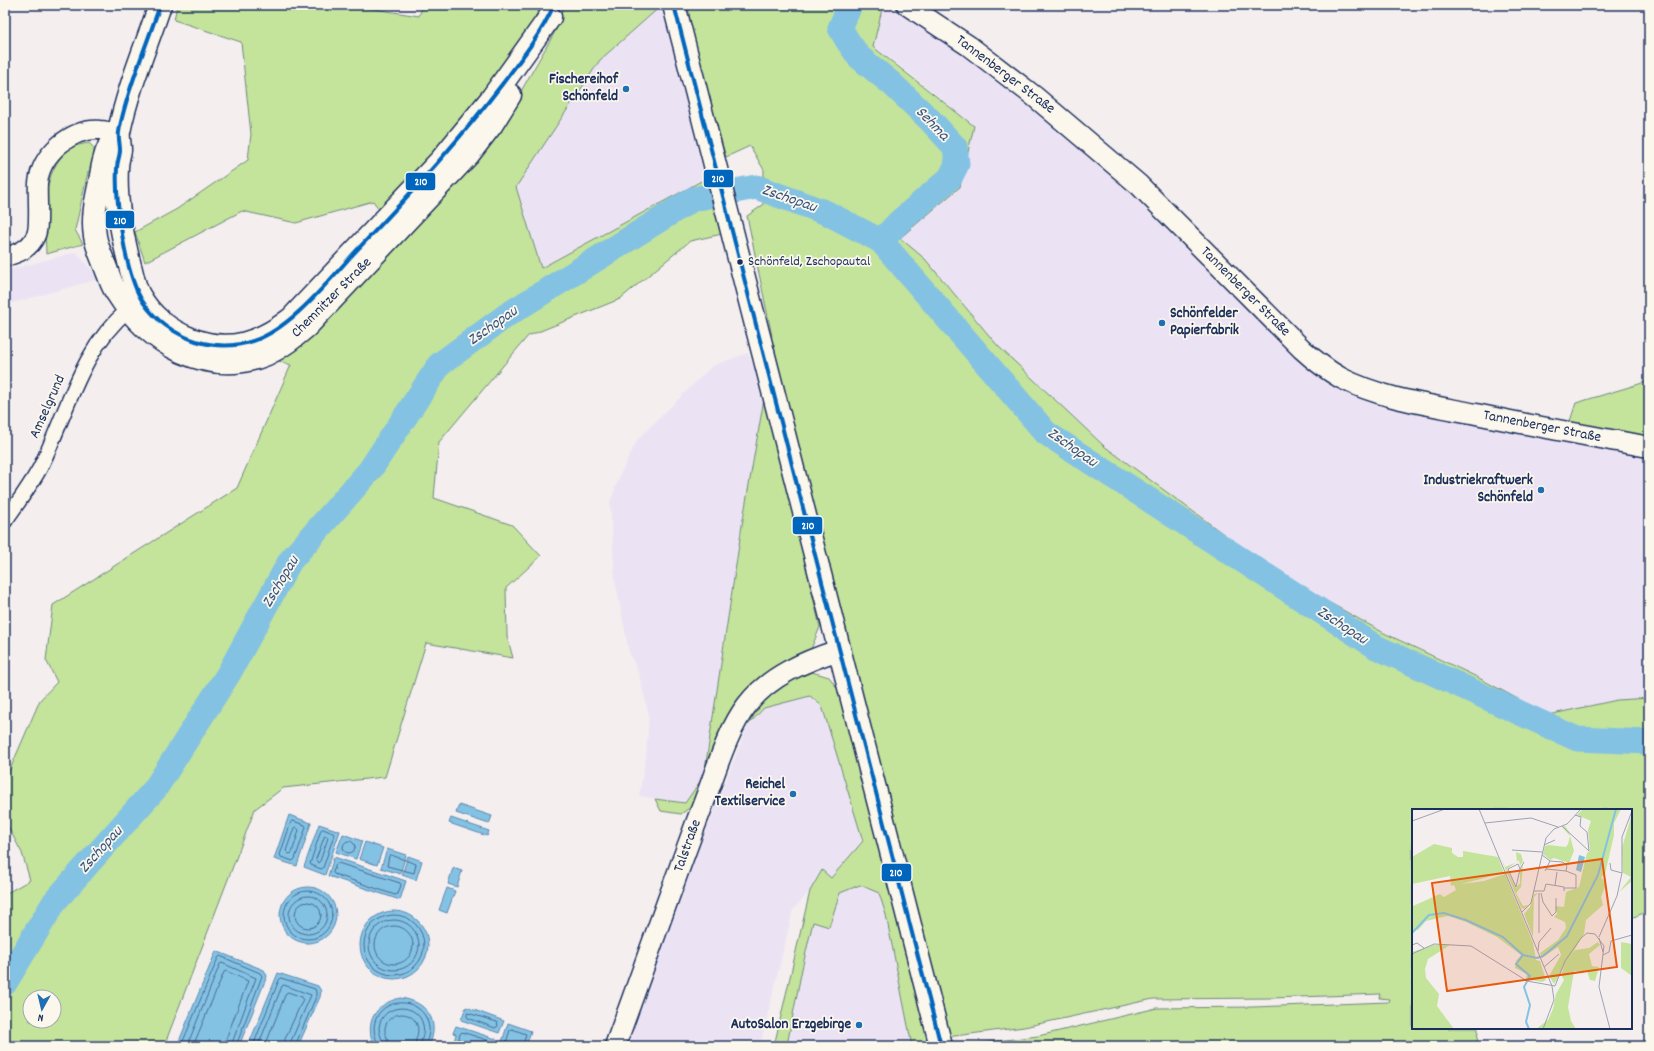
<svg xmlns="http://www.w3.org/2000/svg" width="1654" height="1051" viewBox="0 0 1654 1051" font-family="Dekko,sans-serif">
  <rect width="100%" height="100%" fill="#f4eeef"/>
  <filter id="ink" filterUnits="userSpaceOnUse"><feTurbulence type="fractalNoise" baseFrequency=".025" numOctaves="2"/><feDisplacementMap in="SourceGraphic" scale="8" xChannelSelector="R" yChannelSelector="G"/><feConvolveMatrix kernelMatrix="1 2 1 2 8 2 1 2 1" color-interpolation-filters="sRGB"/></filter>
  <g filter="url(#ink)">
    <g fill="#ebe3f3">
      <polygon points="662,5 664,5 705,179 540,268 516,187 600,60"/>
      <polygon points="883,5 967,52 1132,187 1341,385 1649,456 1649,698 1617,700 1548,715 1478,677 1384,633 1278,574 1104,446 1000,348 925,259 899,238 960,187 974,126 909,73 873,47"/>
      <polygon points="76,252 99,279 5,305 5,271"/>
      <polygon points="748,353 765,393 742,525 704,776 685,803 639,796 646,757 649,715 639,674 629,652 615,579 610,503 620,475 638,439 712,366"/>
      <polygon points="810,696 822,706 863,841 831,878 821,870 810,891 793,910 760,1046 625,1046 689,873 748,725 764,708"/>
      <polygon points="860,885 879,892 886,915 912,1046 787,1045 802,969 813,922 829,926 840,893"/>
    </g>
    <g fill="#c4e39b" stroke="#70897c" fill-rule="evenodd">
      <polygon points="177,5 348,5 419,16 423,5 541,5 511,67 382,213 373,201 296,223 242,211 145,262 135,232 177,209 248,160 251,134 241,42 174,20"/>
      <path d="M 564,5 L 662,5 L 600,60 L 516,187 L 541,268 L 705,179 L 722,234 L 690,241 L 620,299 L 528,336 L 439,442 L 434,498 L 512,525 L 541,556 L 506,588 L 507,636 L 513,658 L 426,643 L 385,777 L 283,788 L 255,809 L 164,1046 L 5,1046 L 5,894 L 30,880 L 22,853 L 5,821 L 5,781 L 40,700 L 57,682 L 46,660 L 53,605 L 237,488 L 291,365 L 275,360 L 287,355 L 310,338 L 493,140 L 556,30 ZM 30,997 L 54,997 L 54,1021 L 30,1021 Z"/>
      <polygon points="688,5 883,5 873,47 974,126 960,187 900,238 925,259 998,346 1104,446 1278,574 1384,633 1477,677 1548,715 1617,700 1649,698 1649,911 1631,918 1631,810 1413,810 1413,1028 1478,1028 1477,1046 956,1046 1038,1036 1157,1008 1253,1007 1388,1002 1389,999 1379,998 1380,994 1272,998 1153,999 1024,1027 947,1037 768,341 772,336 747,216 763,205 764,170 750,146 726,157 695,57"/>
      <path d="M 89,143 L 94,148 L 93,169 L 88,172 L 75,230 L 83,244 L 46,254 C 45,219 39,171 71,148 C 76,145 83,144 89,143 Z"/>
      <polygon points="1649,381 1649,442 1568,427 1576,403"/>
      <polygon points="765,393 820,627 811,649 775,670 698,802 681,814 661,811 655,799 685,803 704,776 742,525"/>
      <polygon points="812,672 829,677 839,690 932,1046 912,1046 886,915 879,893 860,885 840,893 829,927 813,922 802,969 787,1045 790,1046 774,1046 810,891 822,870 831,878 863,841 822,706 810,696 764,708 748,725 761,703 779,684"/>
    </g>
    <g fill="#84c2e4" stroke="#5a87ae">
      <polygon points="459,805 492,816 489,824 456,813"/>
      <polygon points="289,815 311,823 297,866 274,859"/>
      <polygon points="451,818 489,831 487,836 449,823"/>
      <polygon points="319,824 340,831 325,875 304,867"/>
      <polygon points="343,834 362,841 356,859 336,852"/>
      <polygon points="365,842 383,848 377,865 359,859"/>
      <polygon points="387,849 406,855 400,874 381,868"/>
      <polygon points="408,856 422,861 416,880 402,875"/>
      <polygon points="334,857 406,881 400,900 328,876"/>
      <polygon points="453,868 462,871 457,887 448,884"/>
      <circle cx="308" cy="915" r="28"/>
      <polygon points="447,888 455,891 447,913 439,910"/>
      <circle cx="394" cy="945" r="34"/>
      <polygon points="216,951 264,970 267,976 239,1046 177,1046"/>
      <polygon points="278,973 318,986 321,991 320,997 298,1046 248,1046"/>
      <path d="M 400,998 C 426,1001 441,1020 429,1046 L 374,1046 C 364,1022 375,1004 400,998 Z"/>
      <polygon points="466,1007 504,1021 499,1033 461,1020"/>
      <polygon points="508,1023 531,1031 526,1046 501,1045"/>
      <polygon points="456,1026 496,1039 494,1046 453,1046 456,1034 453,1033"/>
    </g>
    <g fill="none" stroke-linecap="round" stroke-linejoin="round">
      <g stroke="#456a94" stroke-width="1">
        <polygon points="293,821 305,825 306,827 295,859 293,861 281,857 280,855 291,822"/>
        <polygon points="296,827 299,830 292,853 289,854 286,851 294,828"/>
        <polygon points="323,829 333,833 334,835 323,868 321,869 311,865 310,864 321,830"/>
        <polygon points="325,836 327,836 328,838 320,861 318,863 316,860"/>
        <circle cx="349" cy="847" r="6"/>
        <polygon points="391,855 416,864 414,873 387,866 389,856"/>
        <polygon points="338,863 400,883 401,885 398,894 395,895 334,874 333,872 336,864"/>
        <circle cx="308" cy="915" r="24"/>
        <circle cx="308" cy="915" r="19"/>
        <circle cx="308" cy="915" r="13"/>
        <circle cx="394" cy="945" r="30"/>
        <circle cx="394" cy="945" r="25"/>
        <circle cx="394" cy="945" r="19"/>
        <polygon points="468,1013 497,1022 498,1026 495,1028 468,1018 467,1016"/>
        <polyline points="181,1046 218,958 220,956 260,973 262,976 236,1046"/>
        <polyline points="187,1046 220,964 222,963 256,978 231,1046"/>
        <polyline points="193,1046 224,972 226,971 248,981 226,1039 225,1046"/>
        <polyline points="253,1046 279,980 281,978 315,989 316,992 316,997 295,1046"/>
        <polyline points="258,1046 282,986 284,985 311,995 291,1041 290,1046"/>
        <polyline points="265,1046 286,993 288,992 302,997 303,999 285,1039 284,1046"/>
        <path d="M 378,1046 C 377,1040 374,1035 374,1028 C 376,995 425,994 429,1028 C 430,1034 426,1040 426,1046"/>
        <path d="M 383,1046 C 383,1040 379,1034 379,1028 C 381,1003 418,1001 423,1025 C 425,1033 421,1038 421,1046"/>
        <path d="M 389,1046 C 389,1040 384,1034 385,1028 C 388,1011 412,1009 417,1025 C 420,1032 415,1039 415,1046"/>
        <polyline points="457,1046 460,1034 462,1032 490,1041 491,1046"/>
        <polyline points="505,1046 510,1030 512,1029 526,1034 523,1046"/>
      </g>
      <g stroke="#84c2e4" stroke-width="25">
        <polyline points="850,5 840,28 847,40 859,57 892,84 931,121 955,147 957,164 950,178 898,223 881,241"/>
        <polyline points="5,983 55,901 155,789 229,673 290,561 370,470 440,364 507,315 693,199 756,187 827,213 881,241 1046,433 1376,647 1577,739 1649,742"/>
      </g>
      <g stroke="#1b2f5e" stroke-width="17">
        <path id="minor" d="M 5,521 C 17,504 30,486 40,468 C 67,414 80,350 128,310"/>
      </g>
      <g stroke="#1b2f5e" stroke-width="21">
        <path id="tertiary" d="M 5,257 C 19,253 30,249 36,235 C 40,226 37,195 38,183 C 41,154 71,128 100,130 C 106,130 112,132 118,134"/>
      </g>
      <g stroke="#1b2f5e" stroke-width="23">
        <g id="secondary">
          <path d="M 907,5 L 969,46 L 1034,96 L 1139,185 L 1302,349 C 1314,360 1327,370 1341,378 C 1382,399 1431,405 1476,414 C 1533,426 1591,436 1649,447"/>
          <path d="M 615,1046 C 645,965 673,883 704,802 C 716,771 727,731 747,705 C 769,676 805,661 839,650"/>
        </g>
      </g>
      <g stroke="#1b2f5e" stroke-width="25">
        <g id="primary">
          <path d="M 160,5 C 146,47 128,88 119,132 C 118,137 120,144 120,150 C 119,156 117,161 117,168 C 115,201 122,234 130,266 C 133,276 134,286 139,295 C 150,315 169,331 191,339 C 229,354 260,343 291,319 L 442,159 L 492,98 L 550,17"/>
          <polyline points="674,5 941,1046"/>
          <path d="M 110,144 C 104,156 102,169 100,182 C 96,200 92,218 95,236 C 97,248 103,260 107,271 C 110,278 112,287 117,293 C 148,343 208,379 267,354 C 282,347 294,337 307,326 L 468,155 L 492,124 L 510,95"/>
        </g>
      </g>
      <use href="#minor" stroke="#fbf7ec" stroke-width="14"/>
      <use href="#tertiary" stroke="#fbf7ec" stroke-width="18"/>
      <use href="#secondary" stroke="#fbf7ec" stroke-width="20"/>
      <use href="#primary" stroke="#fbf7ec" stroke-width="22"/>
      <g stroke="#fbf7ec" stroke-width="7">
        <g id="bus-1">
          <path d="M 160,5 C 150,35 138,64 129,93 C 125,106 121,119 119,132 C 118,138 120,144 120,150 C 120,156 117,162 117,168 C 115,200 125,275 143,302 C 156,321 175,334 196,341 C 215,347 234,347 253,341 C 292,328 328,281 356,251 C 408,197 458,142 503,83 C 522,58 541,34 554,5"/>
          <polyline points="674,5 941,1046"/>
        </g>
      </g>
      <use href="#bus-1" stroke="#0065bd" stroke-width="4"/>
    </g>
  </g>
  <g fill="#1f6fb2" stroke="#fbf7ec" stroke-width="1.5">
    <circle cx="626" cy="89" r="4"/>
    <circle cx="1162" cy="323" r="4"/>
    <circle cx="1541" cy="490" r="4"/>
    <circle cx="793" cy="794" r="4"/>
    <circle cx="859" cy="1025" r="4"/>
  </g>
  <circle fill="#1b2f5e" stroke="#fbf7ec" stroke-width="1.5" cx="740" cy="262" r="3.5"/>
  <g text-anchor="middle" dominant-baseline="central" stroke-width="3.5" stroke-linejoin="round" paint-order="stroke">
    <g font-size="14" fill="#1b2f5e" stroke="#fbf7ec" text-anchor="start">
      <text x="748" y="262">Schönfeld, Zschopautal</text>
    </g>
    <g font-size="15" fill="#1b2f5e" stroke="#fbf7ec">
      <text transform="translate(1005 75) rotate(37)">Tannenberger Straße</text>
      <text transform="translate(1245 292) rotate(45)">Tannenberger Straße</text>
      <text transform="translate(332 298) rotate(-45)">Chemnitzer Straße</text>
      <text transform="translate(48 407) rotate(-66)">Amselgrund</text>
      <text transform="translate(1542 427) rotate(11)">Tannenberger Straße</text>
      <text transform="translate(688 846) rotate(-70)">Talstraße</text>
    </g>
    <g font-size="15" font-weight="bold" fill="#1b2f5e" stroke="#fbf7ec" text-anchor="end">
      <text x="618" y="80">Fischereihof<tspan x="618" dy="17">Schönfeld</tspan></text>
      <text x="1170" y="314" text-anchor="start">Schönfelder<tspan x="1170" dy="17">Papierfabrik</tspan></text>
      <text x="1533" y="481">Industriekraftwerk<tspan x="1533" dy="17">Schönfeld</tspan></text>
      <text x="785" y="785">Reichel<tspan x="785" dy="17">Textilservice</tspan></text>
      <text x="851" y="1025">AutoSalon Erzgebirge</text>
    </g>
    <g font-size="16" font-style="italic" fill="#355480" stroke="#fbf7ec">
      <text transform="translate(932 124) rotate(46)">Sehma</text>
      <text transform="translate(789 199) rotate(19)">Zschopau</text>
      <text transform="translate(493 326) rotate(-35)">Zschopau</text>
      <text transform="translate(1072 448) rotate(35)">Zschopau</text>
      <text transform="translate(281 582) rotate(-59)">Zschopau</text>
      <text transform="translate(1342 626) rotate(33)">Zschopau</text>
      <text transform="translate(101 850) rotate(-48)">Zschopau</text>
    </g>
  </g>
  <g transform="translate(1412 809)">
    <rect width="220" height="220" fill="#f4eeef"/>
    <path d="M 171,0 L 209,0 L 202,14 L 202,26 L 193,65 L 189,68 L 194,75 L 189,88 L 191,96 L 174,111 L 172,125 L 142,175 L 137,167 L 149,146 L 146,138 L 130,149 L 128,144 L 146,131 L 154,119 L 153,113 L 142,108 L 145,105 L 143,97 L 152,98 L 154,83 L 167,78 L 175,44 L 178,42 L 176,21 L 179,12 L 165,6 ZM 219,8 L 220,72 L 207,83 L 219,68 L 211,64 L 210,39 ZM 153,17 L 157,23 L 162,42 L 157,54 L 142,49 L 138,51 L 131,45 L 133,37 L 137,36 L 154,38 L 156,35 L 158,27 L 150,18 ZM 22,35 L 40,39 L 40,44 L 46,48 L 51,48 L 51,42 L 86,48 L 92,64 L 49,75 L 72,72 L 93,65 L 121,134 L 124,151 L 128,152 L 134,171 L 130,173 L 114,170 L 115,165 L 103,159 L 104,152 L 109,146 L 85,128 L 54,113 L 36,107 L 14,112 L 6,121 L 0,121 L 0,95 L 1,97 L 28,85 L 32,88 L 44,81 L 42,76 L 39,77 L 38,67 L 0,75 L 0,48 ZM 104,43 L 109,45 L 111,52 L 108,57 L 107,51 L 95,60 L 104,79 L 108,74 L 108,61 L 111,56 L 109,78 L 104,84 L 111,97 L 116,96 L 112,100 L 109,99 L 88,47 L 93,58 L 105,53 ZM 126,84 L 122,88 L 121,128 L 112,105 L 118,98 L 122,85 ZM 186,133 L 188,136 L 177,145 L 180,157 L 187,158 L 183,172 L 178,171 L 175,162 L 162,162 L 156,198 L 159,212 L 164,220 L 124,220 L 136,211 L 141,200 L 144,185 L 152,171 L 149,166 L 155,152 L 163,141 L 177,139 ZM 209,133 L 220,135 L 220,167 L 209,159 ZM 21,136 L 38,136 L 16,150 L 13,160 L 14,169 L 27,185 L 25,197 L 42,220 L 0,220 L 0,143 Z" fill="#c4e39b"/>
    <path d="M 167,46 L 173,48 L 169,63 L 164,61 Z" fill="#84c2e4"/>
    <path fill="none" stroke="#84c2e4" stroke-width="2" d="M 0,124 L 17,106 L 32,104 L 54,111 L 91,128 L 111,146 L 125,149 L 131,147 L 155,127 L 186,66 L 204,0M 111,146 L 104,155 L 118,167 L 112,178 L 118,196 L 114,213 L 117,220"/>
    <path fill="none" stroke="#9da2b5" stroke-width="1" d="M 67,0 L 140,177 L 142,191 L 131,220M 0,12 L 33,0M 73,14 L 119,9 L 146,18M 150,17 L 177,42 L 175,23 L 168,17 L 169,8 L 163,6M 132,36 L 143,31M 100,41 L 130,43M 130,46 L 138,52 L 133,62M 138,52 L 151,53 L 155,57 L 154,62M 198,54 L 199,61 L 210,64M 108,60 L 104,78 L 96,60 L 106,55 L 108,60 L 112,53M 134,60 L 154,62 L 164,66 L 164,79 L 152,79M 143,76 L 145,63M 122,82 L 132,82 L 134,75 L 152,78 L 152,82M 127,84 L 127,124M 129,84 L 131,93 L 140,107 L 144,103 L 144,89M 110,103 L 119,94 L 134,29 L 142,20 L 155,15 L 169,0M 187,128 L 205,87 L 210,64 L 210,28 L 220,2M 187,129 L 191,143M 0,136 L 5,134 L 12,139M 126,142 L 127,133 L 139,119M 0,145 L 22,135 L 59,137 L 115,172 L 143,177 L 153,152 L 169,129 L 175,124 L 183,125 L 192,137 L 187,178 L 198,220M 191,146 L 197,143 L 199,132 L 220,126M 132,158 L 147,145"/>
    <path fill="#e8590c" fill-opacity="0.15" stroke="#e8590c" stroke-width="2" d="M 190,50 L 205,158 L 35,182 L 20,74 Z"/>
    <rect width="220" height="220" fill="none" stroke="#1b2f5e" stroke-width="2"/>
  </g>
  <g stroke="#fbf7ec" stroke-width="1.5">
    <rect x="703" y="169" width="31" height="19" rx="4" fill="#0065bd"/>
    <rect x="405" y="172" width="31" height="19" rx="4" fill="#0065bd"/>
    <rect x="105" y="210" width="30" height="19" rx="4" fill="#0065bd"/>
    <rect x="792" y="516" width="31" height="19" rx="4" fill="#0065bd"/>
    <rect x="881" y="863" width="31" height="19" rx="4" fill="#0065bd"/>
  </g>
  <g font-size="11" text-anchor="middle" font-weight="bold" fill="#fff">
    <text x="718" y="182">210</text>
    <text x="421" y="185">210</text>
    <text x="120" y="224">210</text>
    <text x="808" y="529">210</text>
    <text x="896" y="876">210</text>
  </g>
  <rect width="1654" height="1051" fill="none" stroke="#fbf7ec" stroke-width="20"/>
  <rect x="10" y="10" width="1634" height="1031" fill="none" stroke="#1b2f5e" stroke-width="1.5" filter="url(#ink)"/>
  <g transform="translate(42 1009) rotate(188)"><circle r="19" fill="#fbf7ec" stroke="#a1a7b3"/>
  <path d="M0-3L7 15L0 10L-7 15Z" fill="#1f6fb2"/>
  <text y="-6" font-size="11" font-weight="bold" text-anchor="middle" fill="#1b2f5e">N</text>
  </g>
</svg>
